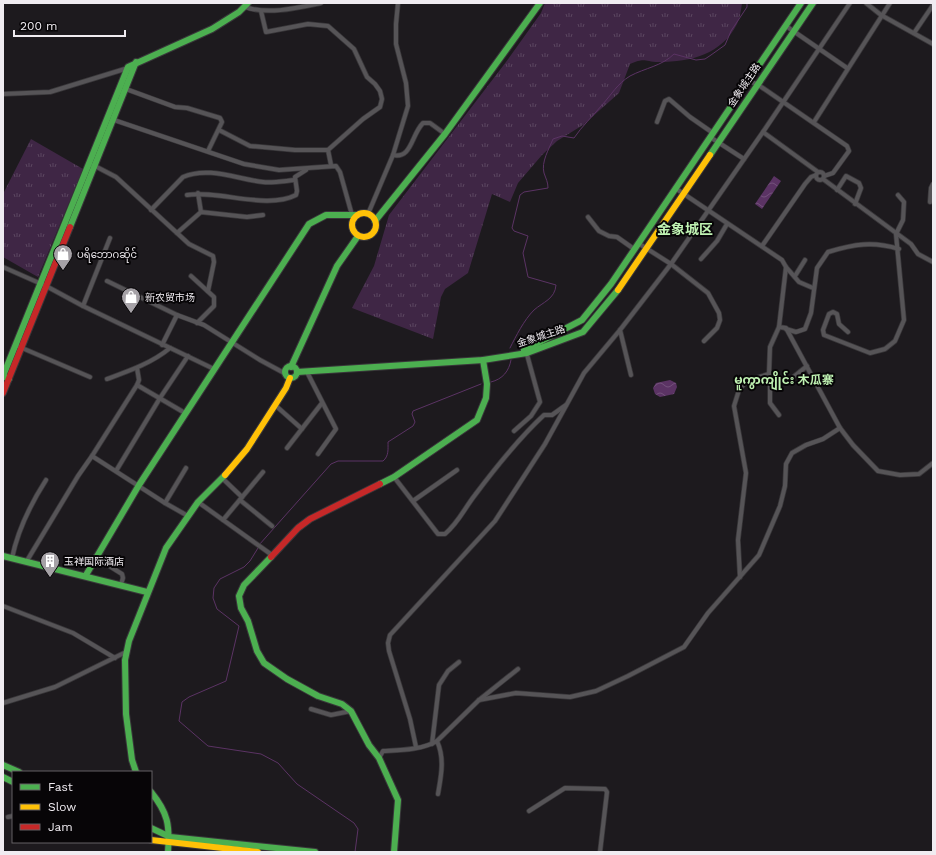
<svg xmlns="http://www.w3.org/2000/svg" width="936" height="855" viewBox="0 0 936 855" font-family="'Work Sans','Noto Sans SC','Noto Sans Myanmar',sans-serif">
  <defs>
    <pattern id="grass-tufts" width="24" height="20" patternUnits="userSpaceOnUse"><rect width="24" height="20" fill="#3f2645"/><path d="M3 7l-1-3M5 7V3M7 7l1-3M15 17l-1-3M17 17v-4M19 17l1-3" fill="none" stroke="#5b4660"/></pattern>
    <pattern id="water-waves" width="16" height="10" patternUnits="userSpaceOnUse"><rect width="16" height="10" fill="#5b3364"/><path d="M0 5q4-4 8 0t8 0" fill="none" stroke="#73517b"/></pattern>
  </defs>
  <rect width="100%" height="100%" fill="#1d1a1e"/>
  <g fill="url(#grass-tufts)">
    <path d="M 545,3 L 742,3 C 741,10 740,18 737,24 C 722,54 691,62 659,62 C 644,62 646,57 630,64 L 619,93 L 583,125 L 557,141 L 542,155 L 518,183 L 510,202 L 492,194 L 468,273 L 445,289 L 441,297 L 433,339 L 352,308 L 374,266 L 389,215 L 506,62 L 541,13 Z"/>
    <polygon points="31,139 83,169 38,277 3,257 3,194"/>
  </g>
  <g fill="url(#water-waves)">
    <polygon points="774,176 781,181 762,209 755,204"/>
    <polygon points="670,380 676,383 677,387 674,394 660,397 655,394 653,388 656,383"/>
  </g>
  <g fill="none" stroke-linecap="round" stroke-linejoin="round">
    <g stroke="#5b3364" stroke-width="1">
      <path d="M 510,348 C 516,336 524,320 534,310 C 543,302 555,299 556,285 L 528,277 L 523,253 L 528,236 L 514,231 L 512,228 L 520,195 L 524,192 L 548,188 C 548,182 546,179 544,173 C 541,162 549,149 553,139 L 562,136 L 574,138 C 582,126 593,116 602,105 C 612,94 617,84 630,76 C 645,68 662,66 674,54 L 696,60 L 705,59 L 711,55 L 725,45 L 731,31 L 747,7 L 747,3"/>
      <path d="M 491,382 C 503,379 509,371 511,360"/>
      <path d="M 259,545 L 331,464 L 338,461 L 383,461 C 389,456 388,449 388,442 L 413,426 L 415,422 L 412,414 L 413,411 L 481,384"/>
      <polyline points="258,548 250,561 244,567 220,579 214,588 213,598 217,609 239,626 226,681 189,697 182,702 179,721 208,746 261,754 278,763 297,784 354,823 358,829 355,852"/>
    </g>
    <g stroke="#39373a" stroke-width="5.5">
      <g id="street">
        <polyline points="866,3 881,15 933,44"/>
        <path d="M 245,7 C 268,15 297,8 321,3"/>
        <polyline points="261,11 266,32 308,24 328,26 354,49 367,77 375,84 380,91 382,99 380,107 363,119 328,150 331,165"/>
        <polyline points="786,26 847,68"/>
        <polyline points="914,33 933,5"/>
        <polyline points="748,81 757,84 847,146 849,151 833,173 824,176"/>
        <polyline points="126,89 175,107 187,108 220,118 222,122 208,151"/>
        <polyline points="3,94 50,92 128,68"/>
        <polyline points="114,120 244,164 279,170 336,166 340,172 352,215"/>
        <polyline points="657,122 665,101 669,99 690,117 713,133"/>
        <polyline points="814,122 890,3"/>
        <polyline points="219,130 250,146 295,150 328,150"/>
        <polyline points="763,132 818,172"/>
        <polyline points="710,137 744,159"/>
        <path d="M 393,155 C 412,159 411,135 423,123 L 430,123 L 445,134"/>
        <polyline points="93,165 116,177 189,244 213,256 214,262 208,291"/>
        <circle cx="820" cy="176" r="4"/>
        <polyline points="823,179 911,244 918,254 933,262"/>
        <polyline points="675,188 782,260 786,267 779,327 786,328 840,428 853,445 878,471 900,475 919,474 933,463"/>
        <polyline points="837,190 846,176 859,183 861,188 855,204"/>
        <polyline points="198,193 201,212"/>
        <path d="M 187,195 C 219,190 267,210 296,195 L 297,191 L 295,177 L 306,170"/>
        <polyline points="930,202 931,188 933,184"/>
        <path d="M 151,210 L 183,177 C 208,166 237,179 263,182 C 273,183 284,181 295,180"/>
        <polyline points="368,214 393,155 408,106 406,83 396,44 396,24 398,3"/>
        <polyline points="588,217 599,231 609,236 617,237 634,249"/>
        <polyline points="177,233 201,212 247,217 263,215"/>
        <polyline points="762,246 805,184 811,177 816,175"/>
        <polyline points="701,259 717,241 727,224"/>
        <polyline points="3,267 46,286 83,306 214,369"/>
        <polyline points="786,267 799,282 813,288"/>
        <polyline points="191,276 214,297 214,306 197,323"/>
        <polyline points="795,276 805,260"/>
        <polyline points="107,281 177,315 204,325 260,360 286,374"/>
        <polyline points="83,306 110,238"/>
        <path d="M 786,329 L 796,332 L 805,329 L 811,313 L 817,268 L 828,252 C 854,244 873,241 899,249"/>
        <polyline points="620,330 631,375"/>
        <polyline points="848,332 839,324 837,314 833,312 829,314 823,330 824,335 870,353 885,349 895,341 904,320 896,234 903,220 904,202 898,195"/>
        <polyline points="704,341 717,328 720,320 719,313 708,293 671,264 763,132 850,3"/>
        <polyline points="15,345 90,377"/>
        <polyline points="162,345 177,315"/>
        <polyline points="307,372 336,429 318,454"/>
        <polyline points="769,374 773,377 791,379 807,366"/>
        <polyline points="773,377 770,386 770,403 779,415"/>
        <path d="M 107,379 C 129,371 152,363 170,348"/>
        <polyline points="137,385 185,413"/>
        <polyline points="275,405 302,429"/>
        <polyline points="514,431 531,416 540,402 526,351"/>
        <polyline points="287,448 322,403"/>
        <polyline points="92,456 165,503 188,516"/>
        <polyline points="116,471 160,398 188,356"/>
        <path d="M 394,477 L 438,534 L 445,534 C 459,522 464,509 475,495 C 496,467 518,439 544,415 L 552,415 L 566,405"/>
        <polyline points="222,478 242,497"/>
        <polyline points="240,500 272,526"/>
        <polyline points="413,501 457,470"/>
        <polyline points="198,502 272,555"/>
        <polyline points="165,503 186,468"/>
        <polyline points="223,520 263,472"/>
        <polyline points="95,557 122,574 123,578 121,584"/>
        <path d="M 12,558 C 18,529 30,505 46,480"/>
        <polyline points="28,559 78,476 92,456 137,385 139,380 137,368"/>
        <polyline points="740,577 738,540 746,473 734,406 739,390 744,384 749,380 769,374 770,347 779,327"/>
        <polyline points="3,606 73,633 115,658"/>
        <polyline points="479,700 516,693 570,697 596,691 628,676 684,647 708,613 759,555 780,506 785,486 786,464 792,453 806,445 823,439 840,428"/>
        <polyline points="3,703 55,687 126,652"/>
        <polyline points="311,709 331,715 351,711"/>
        <path d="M 437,741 C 445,759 441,776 438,794"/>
        <polyline points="432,744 439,685 448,671 459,662"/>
        <polyline points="416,747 410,719 389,651 388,643 390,635 495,521 545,444 584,373 620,330 671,264 638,243"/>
        <path d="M 379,758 L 383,751 C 400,750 422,750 437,741 L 479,700 L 518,669"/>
        <polyline points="529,811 565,788 605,789 607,792 600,852"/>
        <polyline points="8,817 13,816"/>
      </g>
    </g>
    <g stroke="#39373a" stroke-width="8">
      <g id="fast">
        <polyline points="710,155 813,3"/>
        <polyline points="375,221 445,134 540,3"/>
        <polyline points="70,227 136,62"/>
        <polyline points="524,350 582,320 611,284 801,3"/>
        <circle cx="291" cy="372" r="6"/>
        <polyline points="291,367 337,266 358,236"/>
        <polyline points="297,372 483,360 527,353 583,332 618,290"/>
        <polyline points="9,379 3,376 128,67 212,29 239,12 248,3"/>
        <polyline points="380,484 394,477 477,420 486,398 487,384 483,360"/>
        <polyline points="3,556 147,592"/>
        <polyline points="271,557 244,585 239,596 241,608 248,621 257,651 264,663 287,679 318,696 342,704 351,711 369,745 379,758 398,800 394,852"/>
        <polyline points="86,575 139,485 309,224 326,215 357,215"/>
        <polyline points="3,765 19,772"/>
        <polyline points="136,772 132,760 126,714 125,660 129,641 166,548 198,502 225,475"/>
        <polyline points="3,777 13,782"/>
        <path d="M 151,792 C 168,813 170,825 168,852"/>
        <polyline points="151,828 170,837 315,852"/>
      </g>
    </g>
    <g stroke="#39373a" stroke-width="8">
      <g id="slow">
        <circle cx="364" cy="225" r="12"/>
        <polyline points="618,290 710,155"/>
        <polyline points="225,475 247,449 286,388 290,378"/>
        <polyline points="151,840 258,852"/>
      </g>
    </g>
    <g stroke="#39373a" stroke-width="8">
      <g id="jam">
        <polyline points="3,393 70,227"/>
        <polyline points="271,557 298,528 310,519 380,484"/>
      </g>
    </g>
    <use href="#street" stroke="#565457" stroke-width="4"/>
    <use href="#fast" stroke="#4caf50" stroke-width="6"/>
    <use href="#slow" stroke="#ffc107" stroke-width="6"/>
    <use href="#jam" stroke="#c62828" stroke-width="6"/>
  </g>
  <defs>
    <g id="shop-pin" transform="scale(1)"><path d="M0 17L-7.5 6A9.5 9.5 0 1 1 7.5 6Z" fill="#a6a2a7" stroke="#070507"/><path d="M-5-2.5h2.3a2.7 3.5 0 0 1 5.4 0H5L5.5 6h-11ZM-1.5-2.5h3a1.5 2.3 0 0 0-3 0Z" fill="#fff"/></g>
    <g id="building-pin" transform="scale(1)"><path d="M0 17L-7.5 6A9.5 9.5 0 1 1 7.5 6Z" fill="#a6a2a7" stroke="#070507"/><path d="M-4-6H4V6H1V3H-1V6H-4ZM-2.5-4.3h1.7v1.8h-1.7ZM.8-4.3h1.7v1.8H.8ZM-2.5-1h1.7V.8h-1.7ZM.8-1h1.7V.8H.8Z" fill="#fff"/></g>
  </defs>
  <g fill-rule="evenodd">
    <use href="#shop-pin" x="63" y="254"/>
    <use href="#shop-pin" x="131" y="297"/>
    <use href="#building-pin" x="50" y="561"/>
  </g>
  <g text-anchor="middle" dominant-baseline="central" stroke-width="4" stroke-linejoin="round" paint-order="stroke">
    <g font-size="10" fill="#f0ecf1" stroke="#070507">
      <text transform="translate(744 85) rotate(-56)">金象城主路</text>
      <text transform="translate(541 336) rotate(-18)">金象城主路</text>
    </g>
    <g font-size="10" fill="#f0ecf1" stroke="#070507" text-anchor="start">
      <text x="77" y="254">ပရိဘောဂဆိုင်</text>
      <text x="145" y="297">新农贸市场</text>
      <text x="64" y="561">玉祥国际酒店</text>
    </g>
    <g font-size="12" font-weight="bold" fill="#c0f3b3" stroke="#070507">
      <text x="784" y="380">မူကွာကျိုင်း 木瓜寨</text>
    </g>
    <g font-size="14" font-weight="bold" fill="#c0f3b3" stroke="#070507">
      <text x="685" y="229">金象城区</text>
    </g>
  </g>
  <rect width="936" height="855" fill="none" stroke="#f0ecf1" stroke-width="8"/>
  <rect x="12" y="771" width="140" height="72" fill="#070507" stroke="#646165"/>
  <rect x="20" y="784" width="20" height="6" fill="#4caf50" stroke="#646165"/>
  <text x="48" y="791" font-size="12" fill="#f0ecf1">Fast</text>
  <rect x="20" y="804" width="20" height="6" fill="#ffc107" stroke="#646165"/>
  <text x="48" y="811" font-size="12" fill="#f0ecf1">Slow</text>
  <rect x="20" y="824" width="20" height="6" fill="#c62828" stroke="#646165"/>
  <text x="48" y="831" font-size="12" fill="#f0ecf1">Jam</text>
  <path d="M14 30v6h111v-6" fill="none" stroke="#f0ecf1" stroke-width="2"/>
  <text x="20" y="30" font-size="12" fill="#f0ecf1" stroke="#070507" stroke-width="3" paint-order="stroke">200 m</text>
</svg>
